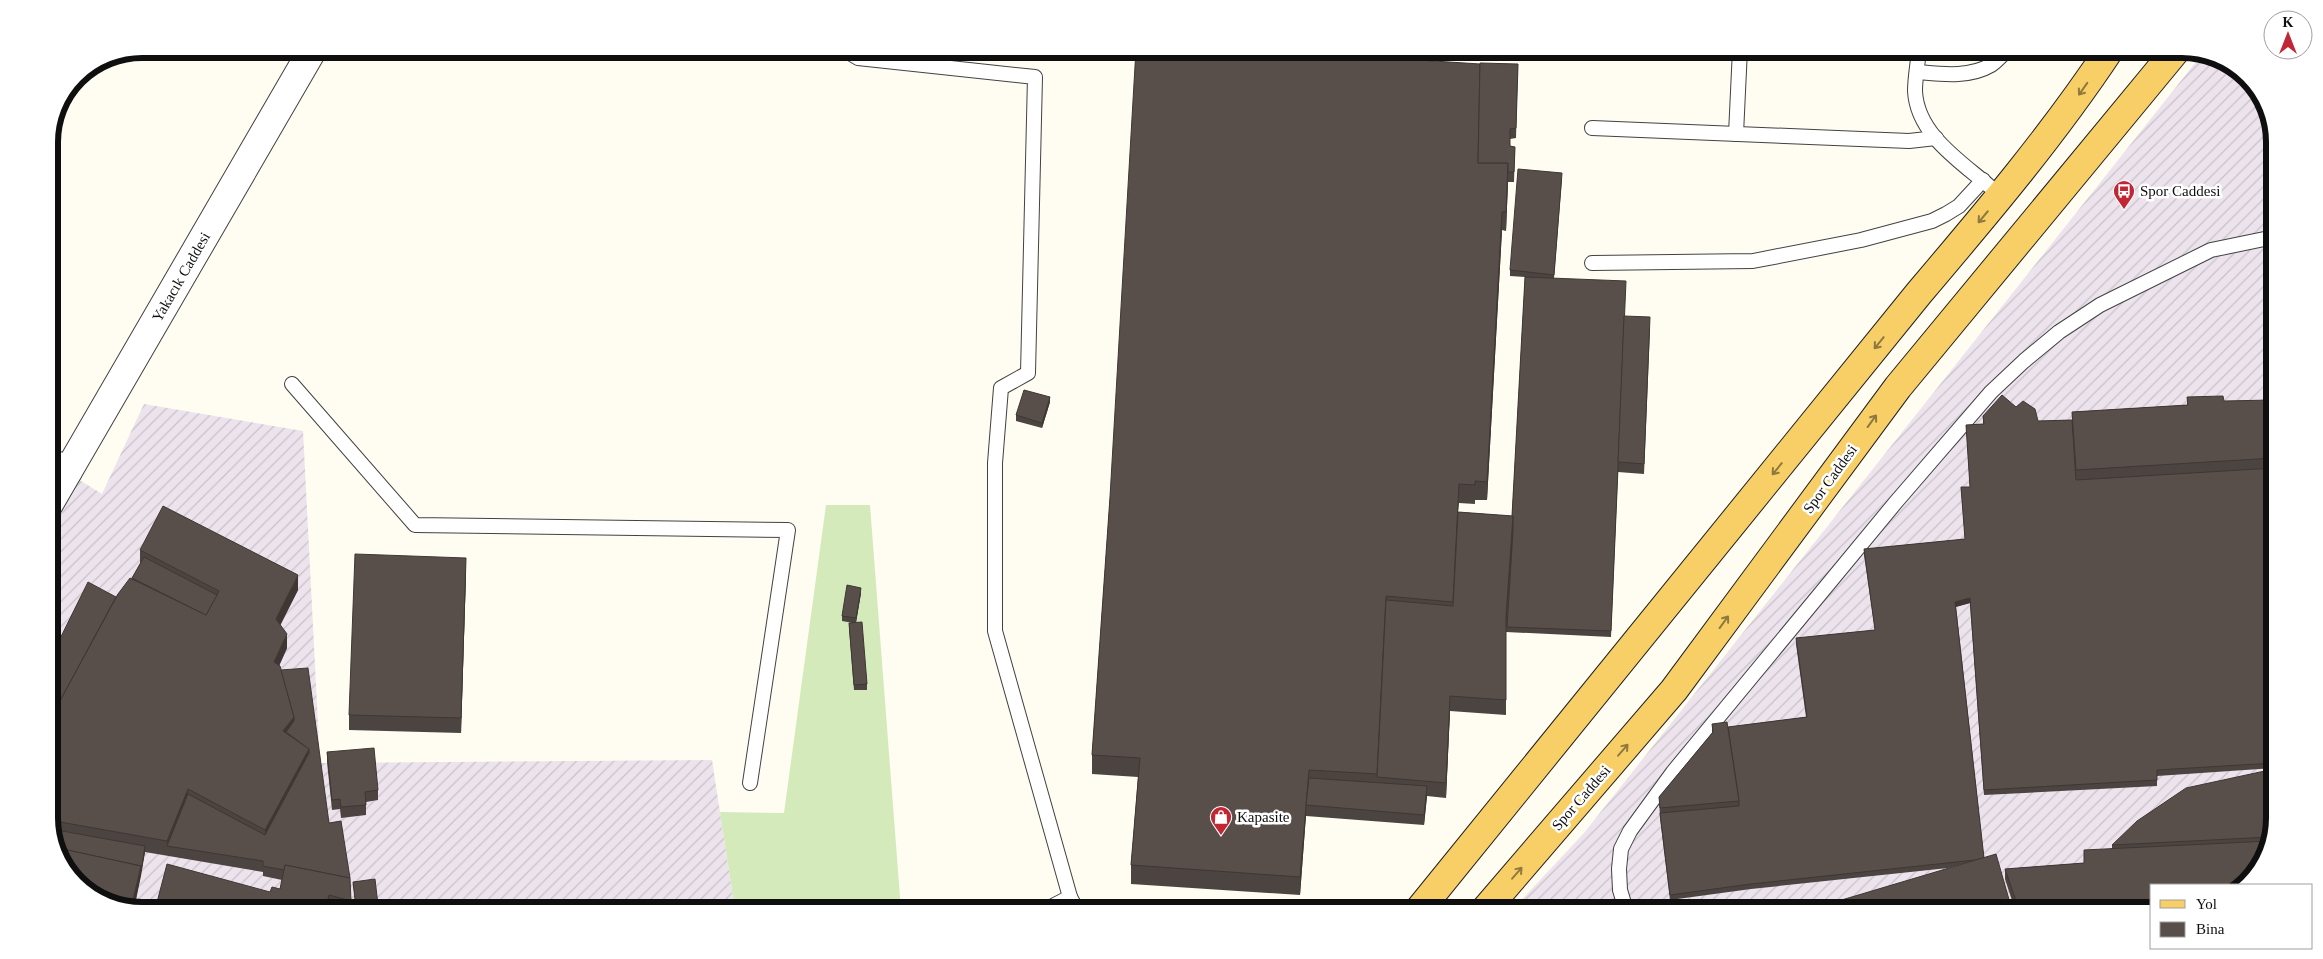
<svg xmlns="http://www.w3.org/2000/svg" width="2323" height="959" viewBox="0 0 2323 959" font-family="'Times New Roman',serif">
  <defs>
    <pattern id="industrial-furrows" width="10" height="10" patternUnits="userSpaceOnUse" patternTransform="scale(1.25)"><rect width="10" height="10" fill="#ece3ed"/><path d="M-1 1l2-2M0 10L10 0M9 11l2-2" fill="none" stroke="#c9c2ca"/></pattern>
  </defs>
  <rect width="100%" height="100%" fill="#fffcf1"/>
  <g fill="url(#industrial-furrows)">
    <polygon points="2203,53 2216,56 2258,90 2274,136 2274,817 2267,852 2152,885 2152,910 1512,910 1584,833"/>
    <polygon points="144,404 303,431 320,763 712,760 735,910 142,910 107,903 49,823 49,532 78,479 102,494"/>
  </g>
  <polygon fill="#d5eaba" points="826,505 870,505 901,910 735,910 720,812 784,813"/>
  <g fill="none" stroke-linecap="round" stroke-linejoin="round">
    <g stroke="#424242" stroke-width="16">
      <g id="service">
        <polyline points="843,49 858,58 1035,77 1028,373 1001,388 995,463 995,631 1070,897 1045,910"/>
        <polyline points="1353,49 1404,50 1465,49"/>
        <path d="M 1919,49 C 1918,63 1915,77 1915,91 C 1917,134 1960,161 1989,186"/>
        <path d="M 1917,72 C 1941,74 1969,78 1991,65 C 1997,61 2003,54 2008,49"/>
        <polyline points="1592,128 1909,141 1936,138"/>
        <polyline points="1736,134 1740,49"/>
        <polyline points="1592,263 1753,261 1861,240 1932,221 1946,214 1959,206 1983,180"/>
        <polyline points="292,384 415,525 788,530 750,783"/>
        <polyline points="1070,897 1077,910"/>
        <polyline points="1626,910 1620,890 1619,869 1621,849 1630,831 1673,772 1896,502 1991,392 2024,361 2059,332 2100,305 2211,250 2274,237"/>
      </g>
    </g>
    <g stroke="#424242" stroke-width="30">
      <polyline id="minor" points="49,462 68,471"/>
    </g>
    <g stroke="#424242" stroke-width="30">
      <polyline id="tertiary" points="49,504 313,49"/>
    </g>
    <g stroke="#202020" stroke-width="30">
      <g id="primary">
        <path d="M 1419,910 L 1919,293 C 1986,214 2053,135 2110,49"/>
        <polyline points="1485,910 1674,690 1898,387 2177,49"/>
      </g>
    </g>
    <use href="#service" stroke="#fff" stroke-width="14"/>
    <use href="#minor" stroke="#fff" stroke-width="28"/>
    <use href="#tertiary" stroke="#fff" stroke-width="28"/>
    <use href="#primary" stroke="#f8cf67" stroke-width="28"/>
  </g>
  <g fill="#4c4440">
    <polygon points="1480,64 1518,64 1516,138 1510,139 1510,146 1515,147 1514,182 1508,182 1506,231 1502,230 1487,500 1475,500 1475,504 1459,503 1458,512 1512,516 1525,277 1510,276 1510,270 1562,178 1554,278 1625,316 1650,328 1644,474 1618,472 1611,637 1506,632 1506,715 1450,711 1446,798 1427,796 1424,825 1306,816 1306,815 1300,895 1131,884 1131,865 1138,777 1092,774 1092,755 1110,497"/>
    <polygon points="2187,397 2224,401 2274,423 2274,768 2157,776 2157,786 1984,795 1970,603 1956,607 1984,858 1948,868 1751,889 1670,900 1660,818 1659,797 1712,733 1712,724 1728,727 1806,717 1796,644 1796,638 1875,630 1864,555 1864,549 1965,539 1961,487 1970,487 1966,425 1983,424 1983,416 2016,407 2038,421 2072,420 2072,412 2187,405"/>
    <polygon points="1050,402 1042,428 1016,421 1016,415"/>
    <polygon points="140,550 298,590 280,625 287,648 279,666 329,823 351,901 351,910 155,910 270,892 280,889 282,880 263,876 263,872 145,852 134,909 107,903 68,874 49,823 49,661 116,597 132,578 140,564"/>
    <polygon points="466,572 461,733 349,730 349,715"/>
    <polygon points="861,593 856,622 867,684 867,690 854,690 849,628 849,623 853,623 842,621 842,616"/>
    <polygon points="327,752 378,790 378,800 366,802 366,815 341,818 340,809 332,810 327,762"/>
    <polygon points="2274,817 2267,852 2152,910 2015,910 2005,879 2005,869 2084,863 2112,848 2112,845"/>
    <polygon points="353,882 378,905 378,910 356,910"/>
  </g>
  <g fill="#3e3734">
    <polygon points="90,67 49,142 49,136 76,76"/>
    <polygon points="1508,163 1508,182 1506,231 1506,212"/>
    <polygon points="1502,212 1502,230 1487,500 1487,482"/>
    <polygon points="1050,397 1050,402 1042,428 1042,423"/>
    <polygon points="1513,516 1513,531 1506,627 1506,715 1506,617"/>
    <polygon points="466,558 466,572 461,733 461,718"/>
    <polygon points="298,575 298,590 276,634 276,619"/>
    <polygon points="861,588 861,593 856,623 856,618"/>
    <polygon points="1970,598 1970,603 1955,607 1955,602"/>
    <polygon points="287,634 287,648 274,677 274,662"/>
    <polygon points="1450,696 1450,711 1446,798 1446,783"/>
    <polygon points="294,717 294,731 288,739 283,731"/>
    <polygon points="309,749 309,763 265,845 265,830"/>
    <polygon points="1309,770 1309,788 1306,805 1306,815 1300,895 1300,877"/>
    <polygon points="1427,786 1427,796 1424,825 1424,815"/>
    <polygon points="188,789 188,804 167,846 167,841"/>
    <polygon points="145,846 145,852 141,876 134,909 131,908"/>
    <polygon points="329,895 329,910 325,910"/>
  </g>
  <g fill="#584f4b" stroke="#3e3734">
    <polygon points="1136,49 1246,49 1480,64 1478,163 1508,163 1506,212 1502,212 1487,482 1475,481 1475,485 1459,484 1453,602 1386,596 1377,774 1309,770 1300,877 1131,865 1140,758 1092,755 1110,497"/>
    <polygon points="1480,63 1518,64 1516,128 1510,129 1510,146 1515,147 1514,172 1508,172 1508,163 1478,163"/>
    <polygon points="1518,169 1562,173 1554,275 1510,270"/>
    <polygon points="1525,277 1626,281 1611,631 1507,627 1513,531 1513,516 1512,516"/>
    <polygon points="1624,316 1650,317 1644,464 1618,462"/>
    <polygon points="1024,390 1050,397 1042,423 1016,415"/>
    <polygon points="2002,395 2016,407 2023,401 2035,409 2038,421 2072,420 2076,480 2274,468 2274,763 2157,770 2157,780 1984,790 1970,598 1955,602 1984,858 1975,860 1751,884 1670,895 1660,813 1739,806 1739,801 1728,727 1807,717 1796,638 1875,630 1864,549 1965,539 1961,487 1970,487 1966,425 1984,424 1983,416"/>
    <polygon points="2223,396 2224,401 2272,400 2274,423 2274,458 2076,470 2072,412 2188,405 2187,397"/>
    <polygon points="163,506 298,575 276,619 287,634 274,662 280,666 294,717 283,731 309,749 265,830 188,789 167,841 49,820 49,721 118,594 130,578 206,615 219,591 140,550"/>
    <polygon points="1458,512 1513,516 1506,617 1506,700 1450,696 1446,783 1377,777 1386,600 1453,606"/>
    <polygon points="355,554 466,558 461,718 349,715"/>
    <polygon points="144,557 217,595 206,615 132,578"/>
    <polygon points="88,582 116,597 49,721 49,661"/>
    <polygon points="847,585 861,588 856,618 842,616"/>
    <polygon points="862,622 867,684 854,685 849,623"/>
    <polygon points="308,668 329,823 341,821 350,878 285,865 284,870 263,866 263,861 167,846 188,794 265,835 309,753 309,749 286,732 294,721 294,717 281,670"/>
    <polygon points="1727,722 1739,801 1660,808 1659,797 1713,732 1712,724"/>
    <polygon points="374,748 378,790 365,792 366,805 341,807 340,799 332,800 327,752"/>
    <polygon points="2274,769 2274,817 2270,837 2112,845 2137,821 2186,788"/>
    <polygon points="1309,778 1427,786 1424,815 1306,805"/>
    <polygon points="51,829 145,846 141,871 141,866 58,848"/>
    <polygon points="2269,841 2267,852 2241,885 2152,885 2152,910 2019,910 2005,869 2084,863 2084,850"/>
    <polygon points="58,848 141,866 131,908 107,903 68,874"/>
    <polygon points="1996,854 2012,910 1808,910"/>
    <polygon points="167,864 270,892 272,887 280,889 285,865 350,878 351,901 329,895 325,910 155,910"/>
    <polygon points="375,879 378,905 356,908 353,882"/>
  </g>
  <defs><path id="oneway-shaft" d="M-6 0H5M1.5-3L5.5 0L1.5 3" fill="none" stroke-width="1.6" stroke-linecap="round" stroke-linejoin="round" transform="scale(1.25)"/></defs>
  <g stroke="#8f793f">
    <use href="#oneway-shaft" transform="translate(2083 89) rotate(125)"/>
    <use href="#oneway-shaft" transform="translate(1983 217) rotate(130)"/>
    <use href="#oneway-shaft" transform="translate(1879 343) rotate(129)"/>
    <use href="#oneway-shaft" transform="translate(1872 421) rotate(-54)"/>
    <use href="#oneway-shaft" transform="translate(1777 469) rotate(129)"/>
    <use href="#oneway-shaft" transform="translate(1724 622) rotate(-54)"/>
    <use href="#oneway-shaft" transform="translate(1623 750) rotate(-49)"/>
    <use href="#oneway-shaft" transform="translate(1517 873) rotate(-49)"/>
  </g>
  <defs>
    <g id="bus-pin" transform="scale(1.125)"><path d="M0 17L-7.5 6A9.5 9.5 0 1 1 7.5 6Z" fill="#c02634" stroke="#fff"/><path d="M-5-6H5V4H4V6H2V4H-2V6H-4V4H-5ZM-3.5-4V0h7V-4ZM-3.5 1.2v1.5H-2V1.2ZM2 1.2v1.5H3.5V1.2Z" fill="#fff"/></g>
    <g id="shop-pin" transform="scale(1.125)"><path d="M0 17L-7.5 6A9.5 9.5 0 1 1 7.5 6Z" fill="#c02634" stroke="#fff"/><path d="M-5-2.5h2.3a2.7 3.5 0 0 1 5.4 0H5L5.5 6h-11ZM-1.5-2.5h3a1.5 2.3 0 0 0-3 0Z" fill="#fff"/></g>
  </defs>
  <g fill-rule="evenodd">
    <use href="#bus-pin" x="2124" y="191"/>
    <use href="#shop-pin" x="1221" y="817"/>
  </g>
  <g text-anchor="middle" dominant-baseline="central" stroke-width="5" stroke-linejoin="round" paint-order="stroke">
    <g font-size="15" fill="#0f0f0f" stroke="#fff" text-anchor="start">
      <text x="2140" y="191">Spor Caddesi</text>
      <text x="1237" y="817">Kapasite</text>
    </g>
    <g font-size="15" fill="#0f0f0f" stroke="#fff">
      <text transform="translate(181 277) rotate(-60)">Yakacık Caddesi</text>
      <text transform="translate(1830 479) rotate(-54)">Spor Caddesi</text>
      <text transform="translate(1581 798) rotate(-49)">Spor Caddesi</text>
    </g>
  </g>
  <path d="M0 0H2323V959H0ZM142 58H2182A84 84 0 0 1 2266 142V818A84 84 0 0 1 2182 902H142A84 84 0 0 1 58 818V142A84 84 0 0 1 142 58Z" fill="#fff" fill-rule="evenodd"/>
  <path fill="none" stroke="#0f0f0f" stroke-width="6" d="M142 58H2182A84 84 0 0 1 2266 142V818A84 84 0 0 1 2182 902H142A84 84 0 0 1 58 818V142A84 84 0 0 1 142 58Z"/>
  <rect x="2150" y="884" width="162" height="65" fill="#ffffff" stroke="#9f9f9f"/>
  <rect x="2160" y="900" width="25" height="8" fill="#f8cf67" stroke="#9f9f9f"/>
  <text x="2196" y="909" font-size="15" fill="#0f0f0f">Yol</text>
  <rect x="2160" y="922" width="25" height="15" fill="#584f4b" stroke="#9f9f9f"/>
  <text x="2196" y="934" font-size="15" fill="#0f0f0f">Bina</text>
  <g transform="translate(2288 35)"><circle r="24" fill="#ffffff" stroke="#9f9f9f"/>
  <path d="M0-4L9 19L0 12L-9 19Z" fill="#c02634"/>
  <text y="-8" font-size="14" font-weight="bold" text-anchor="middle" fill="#0f0f0f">K</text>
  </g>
</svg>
